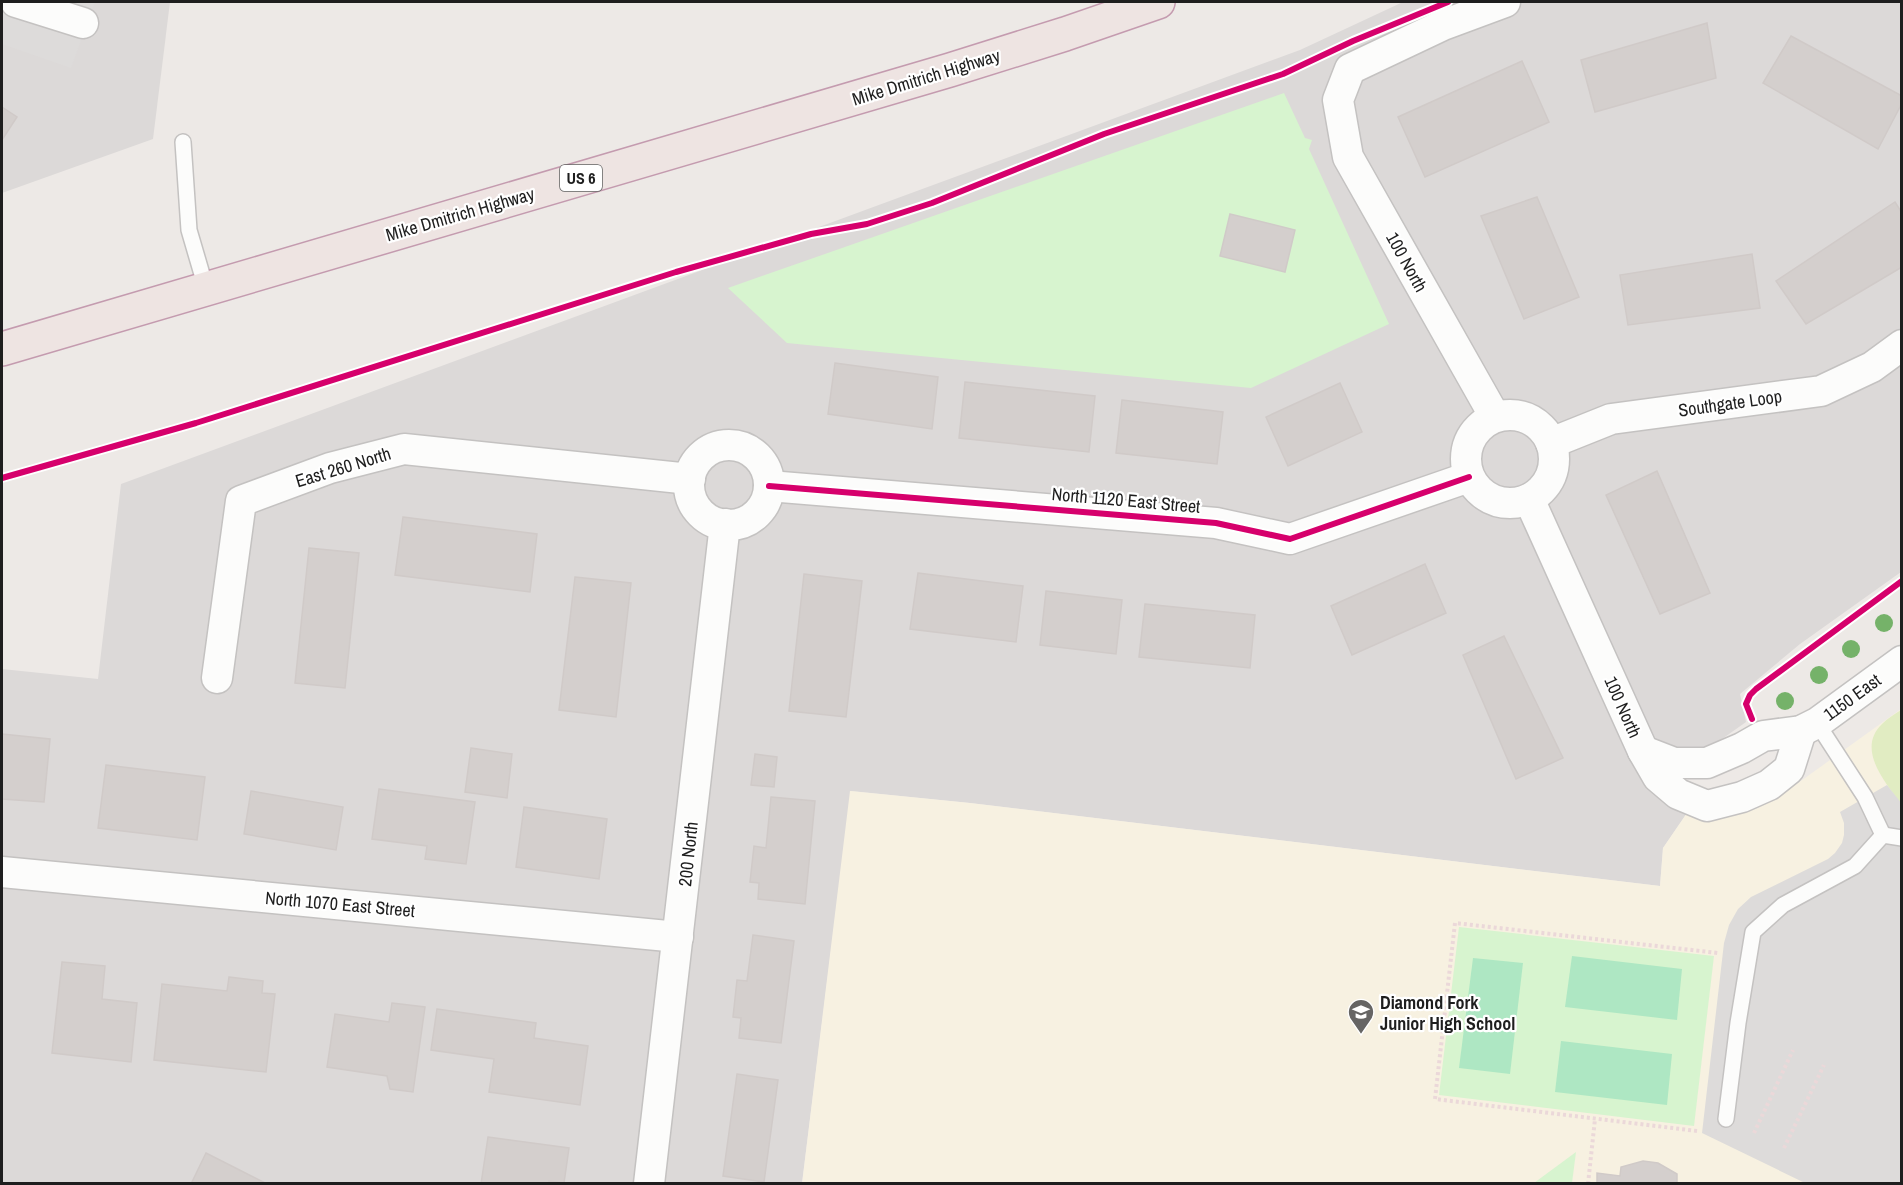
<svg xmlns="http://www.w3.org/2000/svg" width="1903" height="1185" viewBox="0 0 1903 1185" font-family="'Archivo Narrow',sans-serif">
  <rect width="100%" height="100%" fill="#ede9e6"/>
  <g fill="#dcd9d8">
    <polygon points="2,2 170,2 153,139 2,193"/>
    <polygon points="1403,2 1901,2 1901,572 1800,644 1740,694 1746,722 1671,775 1687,813 1663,848 1660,886 970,803 851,791 802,1183 2,1183 2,669 98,679 121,484 1300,50"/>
  </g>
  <polygon fill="#f7f1e1" points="1901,709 1901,1183 802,1184 850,791 970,803 1660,886 1663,848 1687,813 1713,817 1734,816 1758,808 1780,796"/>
  <path fill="#e1ecc2" d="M 1901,710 L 1901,709 L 1901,804 C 1885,782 1856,749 1882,724 C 1888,718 1895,714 1901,710 Z"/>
  <g fill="#d7f4cf">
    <polygon points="1284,93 1305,138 1312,140 1309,149 1389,324 1251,388 787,343 728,288"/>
    <polygon points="1459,927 1714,956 1694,1126 1439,1095"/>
    <polygon points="1576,1152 1572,1183 1534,1183"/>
  </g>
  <g fill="#aee7c3">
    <polygon points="1572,956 1682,969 1677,1020 1565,1007"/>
    <polygon points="1473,958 1523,963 1510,1074 1459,1068"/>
    <polygon points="1561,1041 1672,1054 1667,1105 1555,1092"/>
  </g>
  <g fill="#dddbda">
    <polygon points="2,2 95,2 71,68 2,44"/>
    <polygon points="1887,785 1902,804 1901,1183 1805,1183 1702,1133 1724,943 1729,925 1738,909 1751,897 1828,859 1835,853 1842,843 1844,835 1844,823 1840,812"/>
  </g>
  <g fill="#d4cfcd" stroke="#d0cac8" stroke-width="1.5">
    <polygon points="1707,23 1716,78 1595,112 1581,60"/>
    <polygon points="1791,36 1902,96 1902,103 1878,149 1763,83"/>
    <polygon points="1522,61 1549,122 1425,177 1398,117"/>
    <polygon points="2,107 17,117 2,140"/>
    <polygon points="1537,197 1579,297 1524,319 1481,216"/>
    <polygon points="1895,202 1902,213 1902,267 1806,324 1776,281"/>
    <polygon points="1230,214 1295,230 1285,272 1220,256"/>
    <polygon points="1752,254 1760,308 1628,325 1620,275"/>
    <polygon points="835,363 938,377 932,429 828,414"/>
    <polygon points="965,382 1095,396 1089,452 959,438"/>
    <polygon points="1340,383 1362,432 1288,466 1266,417"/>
    <polygon points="1122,400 1223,412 1217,464 1116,453"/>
    <polygon points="1657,471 1710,593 1660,614 1606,495"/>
    <polygon points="403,517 537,534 530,592 395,575"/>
    <polygon points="309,548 359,553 345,688 295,683"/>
    <polygon points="1425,564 1446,613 1352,655 1331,606"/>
    <polygon points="918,573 1023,586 1016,642 910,629"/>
    <polygon points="804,574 862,581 846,717 789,711"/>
    <polygon points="575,577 631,583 616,717 559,710"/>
    <polygon points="1046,591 1122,600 1116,654 1040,645"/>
    <polygon points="1145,604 1255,615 1250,668 1139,657"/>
    <polygon points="1504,636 1563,758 1516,779 1463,655"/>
    <polygon points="2,734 50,739 44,802 2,799"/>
    <polygon points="471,748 512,754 507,798 465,792"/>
    <polygon points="755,754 777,757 774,787 751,785"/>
    <polygon points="106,765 205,777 197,840 98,828"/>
    <polygon points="379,789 475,802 466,864 425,859 427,846 372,839"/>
    <polygon points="251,791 343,807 336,850 244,834"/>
    <polygon points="771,797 815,801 805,904 758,899 759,883 750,882 754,846 766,848"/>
    <polygon points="524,807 607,819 599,879 516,867"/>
    <polygon points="753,935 794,941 781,1043 739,1038 741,1018 733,1017 737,980 747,981"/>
    <polygon points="62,962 105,966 102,999 137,1003 131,1062 52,1053"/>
    <polygon points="229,977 263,981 262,993 275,994 266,1072 154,1060 162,984 227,991"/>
    <polygon points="392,1003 425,1007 413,1092 390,1089 387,1076 327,1067 335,1014 389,1022"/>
    <polygon points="437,1009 536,1023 534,1038 588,1046 580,1105 489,1092 494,1059 431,1050"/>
    <polygon points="737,1074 778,1080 764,1182 723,1176"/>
    <polygon points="488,1137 569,1148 564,1183 549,1181 549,1184 481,1184"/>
    <polygon points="206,1153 267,1184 191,1184"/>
    <polygon points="1643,1161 1658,1163 1677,1174 1677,1183 1682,1184 1597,1184 1597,1173 1620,1176 1621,1167"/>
  </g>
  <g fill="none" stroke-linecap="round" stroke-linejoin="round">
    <g stroke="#c4c2c1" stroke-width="18">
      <g id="service">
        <polyline points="183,142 189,230 206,288"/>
        <polyline points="1817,723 1865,797 1883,835"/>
        <polyline points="1726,1119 1738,1023 1753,932 1783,905 1855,866 1883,835 1902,838"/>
      </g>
    </g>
    <g stroke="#c4c2c1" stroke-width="33">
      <g id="minor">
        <polyline points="16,2 83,23"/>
        <circle cx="1510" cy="459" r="44"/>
        <polyline points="1495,417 1348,157 1338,100 1350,69 1443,25 1505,2"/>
        <polyline points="1551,443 1611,419 1821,391 1872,367 1902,345"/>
        <circle cx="729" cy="485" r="40"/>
        <polyline points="769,486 1216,523 1290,539 1469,477"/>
        <polyline points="1529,499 1643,751 1658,777 1678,794 1707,806 1742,797 1769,785 1789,769 1801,731"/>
        <polyline points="217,678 241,501 330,468 404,449 690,479"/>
        <polyline points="1643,751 1674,763 1707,763 1742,748 1763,736 1801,731 1817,723 1902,661"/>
        <polyline points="2,872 678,937"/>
        <polyline points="649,1184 725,524"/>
      </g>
    </g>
    <g stroke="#c49baf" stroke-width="36">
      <polyline id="trunk" points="2,349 950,70 1065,34 1158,2"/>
    </g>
    <g stroke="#ebd8d9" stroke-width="4" stroke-dasharray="3 3" stroke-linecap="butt">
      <polyline points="1697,1131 1435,1099 1455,923 1718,953"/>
      <polyline points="1754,1133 1793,1050"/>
      <polyline points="1784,1148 1824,1065"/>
      <polyline points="1588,1184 1595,1119"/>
    </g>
    <use href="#service" stroke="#fcfcfb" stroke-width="15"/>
    <use href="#minor" stroke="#fcfcfb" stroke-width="30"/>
    <use href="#trunk" stroke="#eee4e2" stroke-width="33"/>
    <g stroke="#fff" stroke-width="10">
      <g id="cycleway">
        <polyline points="2,478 196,423 676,272 811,234 867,224 932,203 1104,134 1283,74 1353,41 1448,2"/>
        <polyline points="769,486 1216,523 1290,539 1469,477"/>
        <polyline points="1752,719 1746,704 1750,695 1756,689 1902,581"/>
      </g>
    </g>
    <use href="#cycleway" stroke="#d6006c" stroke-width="6"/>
  </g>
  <g fill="#75b269">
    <circle cx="1884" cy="623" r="9"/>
    <circle cx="1851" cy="649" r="9"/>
    <circle cx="1819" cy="675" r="9"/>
    <circle cx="1785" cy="701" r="9"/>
  </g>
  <defs>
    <g id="school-pin" transform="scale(1.35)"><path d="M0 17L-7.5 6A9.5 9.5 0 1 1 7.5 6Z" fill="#666564" stroke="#fff"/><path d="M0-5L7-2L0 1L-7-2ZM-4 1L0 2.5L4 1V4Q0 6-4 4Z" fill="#fff"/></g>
  </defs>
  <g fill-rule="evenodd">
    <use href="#school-pin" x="1361" y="1012"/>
  </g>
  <g text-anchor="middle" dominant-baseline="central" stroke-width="4.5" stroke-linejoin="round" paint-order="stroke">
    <rect fill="#fff" stroke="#626262" stroke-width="1.5" x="560" y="165" width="42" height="26" rx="4.5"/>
    <g font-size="16" font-weight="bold" fill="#1e1e1e">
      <text x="581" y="178">US 6</text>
    </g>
    <g font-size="18" fill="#1e1e1e" stroke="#fff">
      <text transform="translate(926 77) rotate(-17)">Mike Dmitrich Highway</text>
      <text transform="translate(460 214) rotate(-16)">Mike Dmitrich Highway</text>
      <text transform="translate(1407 262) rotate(61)">100 North</text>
      <text transform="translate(1730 403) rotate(-8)">Southgate Loop</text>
      <text transform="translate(343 467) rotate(-17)">East 260 North</text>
      <text transform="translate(1126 500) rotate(5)">North 1120 East Street</text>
      <text transform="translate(1852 697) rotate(-36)">1150 East</text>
      <text transform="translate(1623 707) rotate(66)">100 North</text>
      <text transform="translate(688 854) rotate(-84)">200 North</text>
      <text transform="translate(340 904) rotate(5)">North 1070 East Street</text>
    </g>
    <g font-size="18" font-weight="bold" fill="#1e1e1e" stroke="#fff" text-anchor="start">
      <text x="1380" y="1002">Diamond Fork<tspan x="1380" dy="21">Junior High School</tspan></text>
    </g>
  </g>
  <rect width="1903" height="1185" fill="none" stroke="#1e1e1e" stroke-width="6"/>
</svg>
